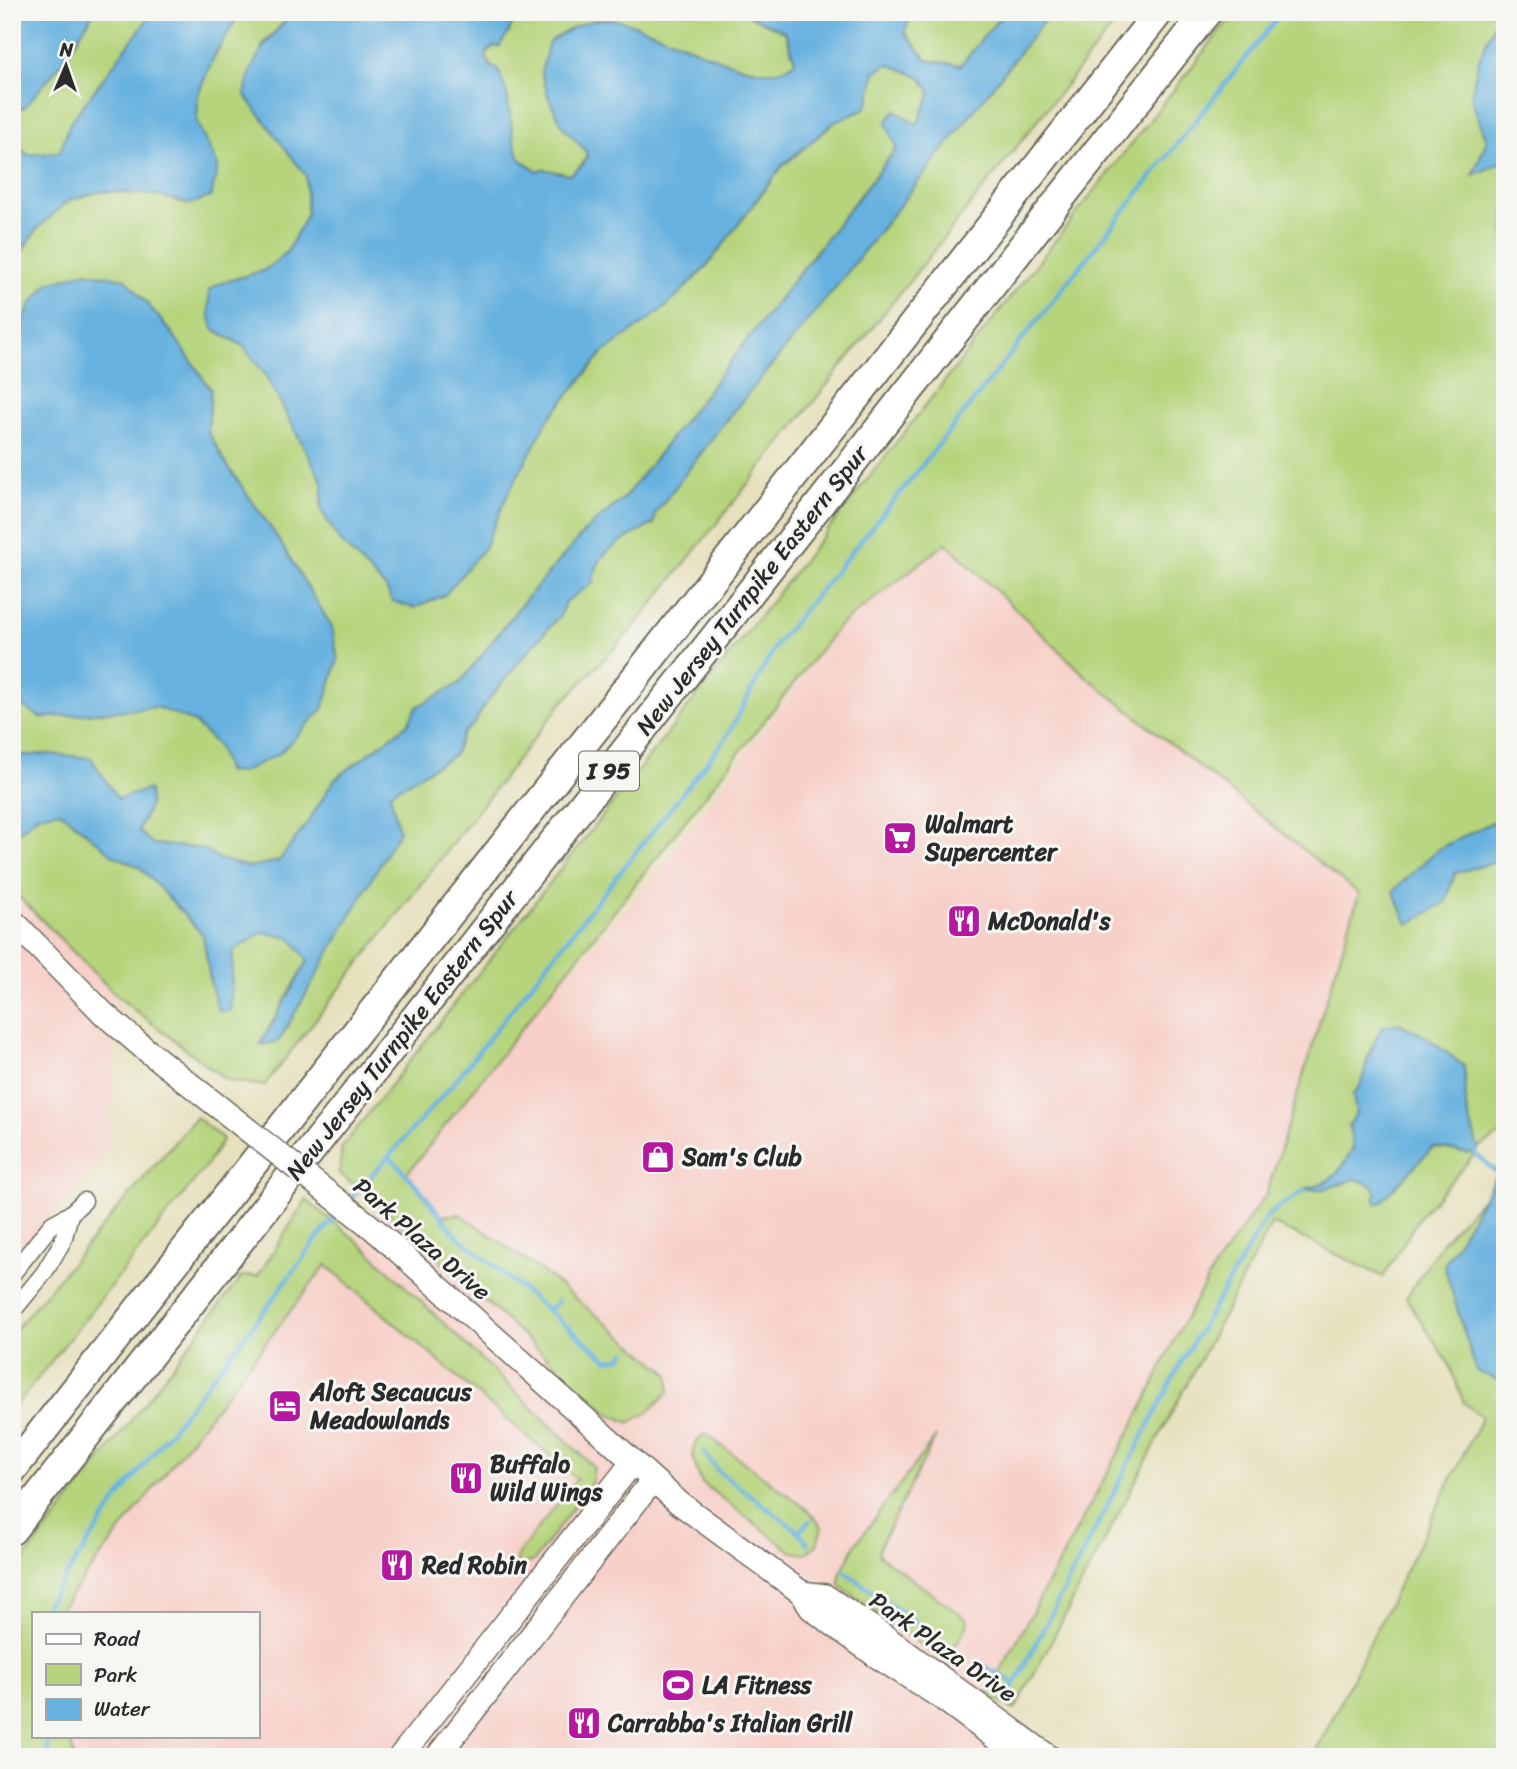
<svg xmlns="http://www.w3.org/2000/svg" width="1517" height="1769" viewBox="0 0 1517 1769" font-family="Sriracha,sans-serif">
  <rect width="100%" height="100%" fill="#f6f6f2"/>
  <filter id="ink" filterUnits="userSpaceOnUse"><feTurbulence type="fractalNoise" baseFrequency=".0143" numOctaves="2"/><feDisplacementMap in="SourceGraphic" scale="14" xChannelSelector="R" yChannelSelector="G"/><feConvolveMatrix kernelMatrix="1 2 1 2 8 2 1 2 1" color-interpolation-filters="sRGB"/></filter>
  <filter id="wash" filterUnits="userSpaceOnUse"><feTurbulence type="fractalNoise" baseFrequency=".00686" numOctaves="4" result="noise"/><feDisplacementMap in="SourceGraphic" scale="28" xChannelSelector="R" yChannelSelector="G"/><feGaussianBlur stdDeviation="1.57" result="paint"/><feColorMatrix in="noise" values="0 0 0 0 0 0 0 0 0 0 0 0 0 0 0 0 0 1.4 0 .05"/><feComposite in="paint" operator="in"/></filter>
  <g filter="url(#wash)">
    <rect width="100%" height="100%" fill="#e6e0bc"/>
    <g fill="#f7d0c9">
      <polygon points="946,543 1088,678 1359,894 1267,1193 1214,1268 1180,1328 1144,1405 978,1712 1045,1757 12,1757 12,1673 33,1736 257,1736 257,1613 57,1613 326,1265 334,1270 507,1040 658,872 839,626"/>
      <polygon points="12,890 118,997 107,1153 12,1261"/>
    </g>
    <g fill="#b5d47b" stroke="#708053" stroke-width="2">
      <polygon points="94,12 153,12 70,123 60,152 28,155 12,141 12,107 24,108 64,60"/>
      <path d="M 241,12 L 294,12 L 263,44 L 246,94 L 306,176 L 307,214 L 287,252 L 265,270 L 219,284 L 214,329 L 242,345 L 265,374 L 323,483 L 321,510 L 339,540 L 386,588 L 392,600 L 484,548 L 507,494 L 549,418 L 603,353 L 667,306 L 707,266 L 782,167 L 835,122 L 865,109 L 870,97 L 874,72 L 888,64 L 921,77 L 931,93 L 917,126 L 894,111 L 886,123 L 897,147 L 625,497 L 587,529 L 520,606 L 460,683 L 417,707 L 408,724 L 334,780 L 308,822 L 279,861 L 249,867 L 219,859 L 204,849 L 153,844 L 138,831 L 150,805 L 118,799 L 49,754 L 14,756 L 12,753 L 12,699 L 41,718 L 157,707 L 194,722 L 218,746 L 227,772 L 332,627 L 277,537 L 227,465 L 208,432 L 211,390 L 173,334 L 126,279 L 12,350 L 12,266 L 37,229 L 69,200 L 103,191 L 155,195 L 189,204 L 218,166 C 211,153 200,136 197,122 C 191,85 223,42 241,12 Z"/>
      <path d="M 515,12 L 741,12 L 785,32 L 795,61 C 789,69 775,74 765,73 C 746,71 700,53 683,43 L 563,127 C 584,149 599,152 570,175 L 543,169 L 538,171 L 520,159 L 513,138 L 507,94 L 486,58 L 488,51 L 509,32 Z"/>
      <polygon points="912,12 1004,12 961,65 927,60 904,32"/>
      <path d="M 1051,12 L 1124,12 L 630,632 L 560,705 L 264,1086 L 226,1080 L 118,997 L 12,890 L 12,839 L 38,815 L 60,811 L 113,855 L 140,867 L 203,935 L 211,986 L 230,1011 L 233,951 L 263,932 L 291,938 L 308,960 L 260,1044 L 279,1040 L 389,793 L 454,755 L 463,733 L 474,724 L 485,704 L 523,657 L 561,614 L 564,602 L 592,583 C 595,548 627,539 654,524 L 655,514 L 723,424 L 838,284 Z"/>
      <path d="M 1235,12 L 1499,12 L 1478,62 L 1471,99 L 1487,140 L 1473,174 L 1505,161 L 1505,812 L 1495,821 L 1438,849 L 1445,903 L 1455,873 L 1495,862 L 1505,854 L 1505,1132 L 1478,1148 L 1466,1107 L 1464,1066 L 1425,1036 L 1399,1023 L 1382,1027 C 1378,1036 1373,1044 1369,1053 C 1364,1067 1366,1083 1353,1094 L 1356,1113 C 1348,1125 1353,1136 1353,1148 C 1338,1174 1335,1181 1305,1189 L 1341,1185 L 1354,1179 L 1362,1181 L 1374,1187 L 1380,1203 L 1433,1147 L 1475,1154 L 1420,1216 L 1383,1277 L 1272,1223 L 1015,1710 L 987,1696 L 1144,1405 L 1180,1328 L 1214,1268 L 1267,1193 L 1359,894 L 1088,678 L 946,543 L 839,626 L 407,1174 L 440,1216 L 460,1214 L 544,1273 L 669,1374 L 669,1392 L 647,1413 L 629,1423 L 608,1413 L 386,1211 L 339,1173 L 342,1147 Z"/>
      <polygon points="196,1117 223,1139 206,1166 12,1411 12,1333"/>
      <polygon points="1484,1197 1444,1265 1476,1370 1505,1383 1505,1757 1313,1757 1482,1417 1464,1403 1449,1364 1406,1298 1443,1241"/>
      <polygon points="306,1200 360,1243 594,1467 592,1482 534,1561 519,1566 516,1559 520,1551 577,1479 326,1265 57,1613 33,1613 33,1736 70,1736 74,1757 12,1757 12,1575 242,1276 258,1276"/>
      <path d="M 706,1434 L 808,1510 L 822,1527 L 817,1545 L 805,1554 L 792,1552 L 702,1483 C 694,1466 685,1445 706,1434 Z"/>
      <path d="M 936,1436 L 878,1550 L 879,1555 L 967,1619 L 968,1623 C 963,1636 952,1653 939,1658 L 840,1586 L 840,1574 L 855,1545 Z"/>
    </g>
    <g fill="#66b1df" stroke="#486e85" stroke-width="2">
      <polygon points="12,12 94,12 64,60 24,108 12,107"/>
      <polygon points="153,12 241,12 216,52 198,94 197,123 218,166 211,197 190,204 155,195 103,191 69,200 37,229 12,266 12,141 28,155 60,152 70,123"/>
      <path d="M 294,12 L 515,12 L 509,32 L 499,47 L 494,46 L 488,51 L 486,58 L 491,67 L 498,69 L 507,94 L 513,138 L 520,159 L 537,171 L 543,169 L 570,175 L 584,164 L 587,157 L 586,151 L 563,127 L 549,99 L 541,72 L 549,42 C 567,30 586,19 608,19 C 649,19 767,99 795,61 L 786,32 L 741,12 L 912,12 L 905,32 L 927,60 L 961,65 L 1004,12 L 1051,12 L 838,284 L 723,424 L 655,514 L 654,523 C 628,539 595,548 593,583 L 565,602 L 561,614 L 523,657 L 485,704 L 474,724 L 463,733 L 454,755 L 390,793 L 399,831 L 279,1041 L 260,1045 L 308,961 L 291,938 L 263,932 L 233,951 L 230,1011 L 219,1011 L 211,986 L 203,935 L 140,867 L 113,855 L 60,811 L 37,815 L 12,839 L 12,828 L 16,823 L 12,819 L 12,753 L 14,756 L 49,754 L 91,758 L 118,799 L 149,789 L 150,805 L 138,831 L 153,844 L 204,849 L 219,859 L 249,867 L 279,861 L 308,822 L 334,780 L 408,724 L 417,707 L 460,683 L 520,606 L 587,529 L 625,497 L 897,148 L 886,123 L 895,110 L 917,125 L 931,93 L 921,77 L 889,64 L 875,72 L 870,97 L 865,109 L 835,122 L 782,166 L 707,266 L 667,306 L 603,353 L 549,418 L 508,494 L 484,548 L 445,595 L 414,608 L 392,601 L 386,588 L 339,540 L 321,510 L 323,483 L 265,374 L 242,345 L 213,329 L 209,313 L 209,290 L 219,284 L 265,270 L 287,252 L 307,214 L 306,176 L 245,95 C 251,56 268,39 294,12 Z"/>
      <polygon points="1499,12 1505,12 1505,161 1473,175 1487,140 1471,99 1478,62"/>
      <polygon points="85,272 126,279 173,334 211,390 208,432 227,465 277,537 332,627 338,660 323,709 279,754 240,773 227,772 218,746 194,722 157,707 41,718 12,699 12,350 31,304 49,283"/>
      <polygon points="1505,812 1505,854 1495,862 1455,873 1445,903 1408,924 1393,891 1438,849 1495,821"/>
      <path d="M 1398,1023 L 1425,1036 L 1464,1066 L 1466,1107 L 1478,1148 L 1475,1154 L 1433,1147 L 1380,1203 L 1376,1203 L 1374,1198 L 1377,1194 L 1374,1187 L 1362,1181 L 1354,1179 L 1324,1189 L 1305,1190 L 1304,1189 C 1335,1182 1339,1174 1353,1148 L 1349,1126 L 1356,1113 L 1353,1094 C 1366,1083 1364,1067 1370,1053 C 1373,1044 1378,1036 1382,1027 Z"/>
      <polygon points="1505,1161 1505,1383 1476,1371 1444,1265"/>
    </g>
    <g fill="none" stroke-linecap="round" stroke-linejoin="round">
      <g stroke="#66b1df" stroke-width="4.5">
        <polyline points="1475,1154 1505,1179"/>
        <polyline points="389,1156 420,1189 455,1234 608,1360 621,1358 625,1352"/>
        <polyline points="349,1201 452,1085 726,738 777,643 909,482 1282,12"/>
        <polyline points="544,1308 553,1307 558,1301"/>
        <polyline points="704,1452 718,1471 799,1532 808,1544"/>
        <polyline points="799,1532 810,1521"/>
        <polyline points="844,1571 940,1640"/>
        <polyline points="41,1613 119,1497 268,1306 319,1236 339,1213"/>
        <polyline points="978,1663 1015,1683"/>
        <polyline points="1013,1688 1184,1357 1268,1215 1305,1190"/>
        <polyline points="46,1736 49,1757"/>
      </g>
    </g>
  </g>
  <g filter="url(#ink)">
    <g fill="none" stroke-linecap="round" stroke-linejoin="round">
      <g stroke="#6c6a5e" stroke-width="19">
        <g id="street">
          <polyline points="12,1274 52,1224 70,1214 84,1201"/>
          <polyline points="12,1312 44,1273 63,1241 70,1214"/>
        </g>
      </g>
      <g stroke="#6c6a5e" stroke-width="26">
        <g id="secondary">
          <polyline points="12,920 104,1014 145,1049"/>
          <polyline points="375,1230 678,1502 802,1593 811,1608 875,1655 942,1698 1021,1757"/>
          <polyline points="802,1593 825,1596 884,1636 1049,1757"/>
          <polyline points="400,1757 633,1462"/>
          <polyline points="437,1757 653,1480"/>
        </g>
      </g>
      <g stroke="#6c6a5e" stroke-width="32">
        <g id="highway">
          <polyline points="12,1470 1159,12"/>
          <polyline points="12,1530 1207,12"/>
        </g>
      </g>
      <use href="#street" stroke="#fff" stroke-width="16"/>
      <use href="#secondary" stroke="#fff" stroke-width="23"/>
      <use href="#highway" stroke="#fff" stroke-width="28"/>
      <g stroke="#6c6a5e" stroke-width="26" stroke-linecap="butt">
        <polyline id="secondary-bridge" points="145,1049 375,1230"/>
      </g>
      <use href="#secondary-bridge" stroke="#fff" stroke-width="23"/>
    </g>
  </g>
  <defs>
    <g id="supermarket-square" transform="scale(1.75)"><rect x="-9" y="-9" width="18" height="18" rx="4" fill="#b5179e" stroke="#f6f6f2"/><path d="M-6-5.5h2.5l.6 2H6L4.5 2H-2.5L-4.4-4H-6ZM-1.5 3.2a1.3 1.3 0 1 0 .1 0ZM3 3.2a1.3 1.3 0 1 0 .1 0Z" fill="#fff"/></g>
    <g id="restaurant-square" transform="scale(1.75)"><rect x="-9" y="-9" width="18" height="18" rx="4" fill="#b5179e" stroke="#f6f6f2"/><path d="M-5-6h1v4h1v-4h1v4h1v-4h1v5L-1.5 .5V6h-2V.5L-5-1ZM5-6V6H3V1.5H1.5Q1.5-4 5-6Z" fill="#fff"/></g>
    <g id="shop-square" transform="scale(1.75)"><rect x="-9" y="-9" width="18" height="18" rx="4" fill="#b5179e" stroke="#f6f6f2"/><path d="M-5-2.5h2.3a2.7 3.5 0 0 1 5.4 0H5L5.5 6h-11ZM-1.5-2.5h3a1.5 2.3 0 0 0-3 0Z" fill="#fff"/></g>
    <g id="hotel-square" transform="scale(1.75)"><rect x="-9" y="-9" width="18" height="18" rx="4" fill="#b5179e" stroke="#f6f6f2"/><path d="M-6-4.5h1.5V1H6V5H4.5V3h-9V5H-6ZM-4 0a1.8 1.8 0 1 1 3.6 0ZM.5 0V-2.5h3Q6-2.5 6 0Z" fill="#fff"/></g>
    <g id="stadium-square" transform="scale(1.75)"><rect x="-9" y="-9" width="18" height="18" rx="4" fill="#b5179e" stroke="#f6f6f2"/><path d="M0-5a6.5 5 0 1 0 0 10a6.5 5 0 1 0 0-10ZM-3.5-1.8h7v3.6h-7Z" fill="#fff"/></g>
  </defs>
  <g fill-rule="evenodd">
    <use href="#supermarket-square" x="900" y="838"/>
    <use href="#restaurant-square" x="964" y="921"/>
    <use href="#shop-square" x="658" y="1157"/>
    <use href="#hotel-square" x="285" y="1406"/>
    <use href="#restaurant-square" x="466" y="1478"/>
    <use href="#restaurant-square" x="397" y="1565"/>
    <use href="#stadium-square" x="678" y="1685"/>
    <use href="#restaurant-square" x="584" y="1723"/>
  </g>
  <g text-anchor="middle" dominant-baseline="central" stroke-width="6" stroke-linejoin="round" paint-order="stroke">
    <rect fill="#f6f6f2" stroke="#686867" stroke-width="2" x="579" y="751.5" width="60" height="39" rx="5"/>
    <g font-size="23" font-weight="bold" fill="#2b2b2b">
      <text x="609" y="771">I 95</text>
    </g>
    <g font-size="24" fill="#2b2b2b" stroke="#f6f6f2">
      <text transform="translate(752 590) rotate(-52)">New Jersey Turnpike Eastern Spur</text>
      <text transform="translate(402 1035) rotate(-52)">New Jersey Turnpike Eastern Spur</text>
      <text transform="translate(422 1239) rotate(41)">Park Plaza Drive</text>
      <text transform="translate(943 1647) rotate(35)">Park Plaza Drive</text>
    </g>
    <g font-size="24" font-weight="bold" fill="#2b2b2b" stroke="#f6f6f2" text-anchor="start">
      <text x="925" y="824">Walmart<tspan x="925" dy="28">Supercenter</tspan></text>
      <text x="988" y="921">McDonald's</text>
      <text x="682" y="1157">Sam's Club</text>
      <text x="310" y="1392">Aloft Secaucus<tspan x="310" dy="28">Meadowlands</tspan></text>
      <text x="490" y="1464">Buffalo<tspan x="490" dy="28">Wild Wings</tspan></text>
      <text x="422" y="1565">Red Robin</text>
      <text x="702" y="1685">LA Fitness</text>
      <text x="608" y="1723">Carrabba's Italian Grill</text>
    </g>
  </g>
  <rect width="1517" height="1769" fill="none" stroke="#f6f6f2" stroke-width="42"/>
  <rect x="32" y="1612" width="228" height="126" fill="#f6f6f2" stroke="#a5a5a2" stroke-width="2"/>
  <rect x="46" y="1634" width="35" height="10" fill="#ffffff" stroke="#a5a5a2" stroke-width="2"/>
  <text x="94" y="1646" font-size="21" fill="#2b2b2b">Road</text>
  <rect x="46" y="1664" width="35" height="21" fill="#b5d47b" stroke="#a5a5a2" stroke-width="2"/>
  <text x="94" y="1682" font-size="21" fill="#2b2b2b">Park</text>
  <rect x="46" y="1699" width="35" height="21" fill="#66b1df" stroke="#a5a5a2" stroke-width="2"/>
  <text x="94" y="1716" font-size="21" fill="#2b2b2b">Water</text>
  <g transform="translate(66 66) rotate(2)" stroke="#f6f6f2" stroke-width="5" paint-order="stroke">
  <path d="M0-5L12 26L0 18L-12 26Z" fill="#2b2b2b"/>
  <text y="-10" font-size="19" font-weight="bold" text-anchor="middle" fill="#2b2b2b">N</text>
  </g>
</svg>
